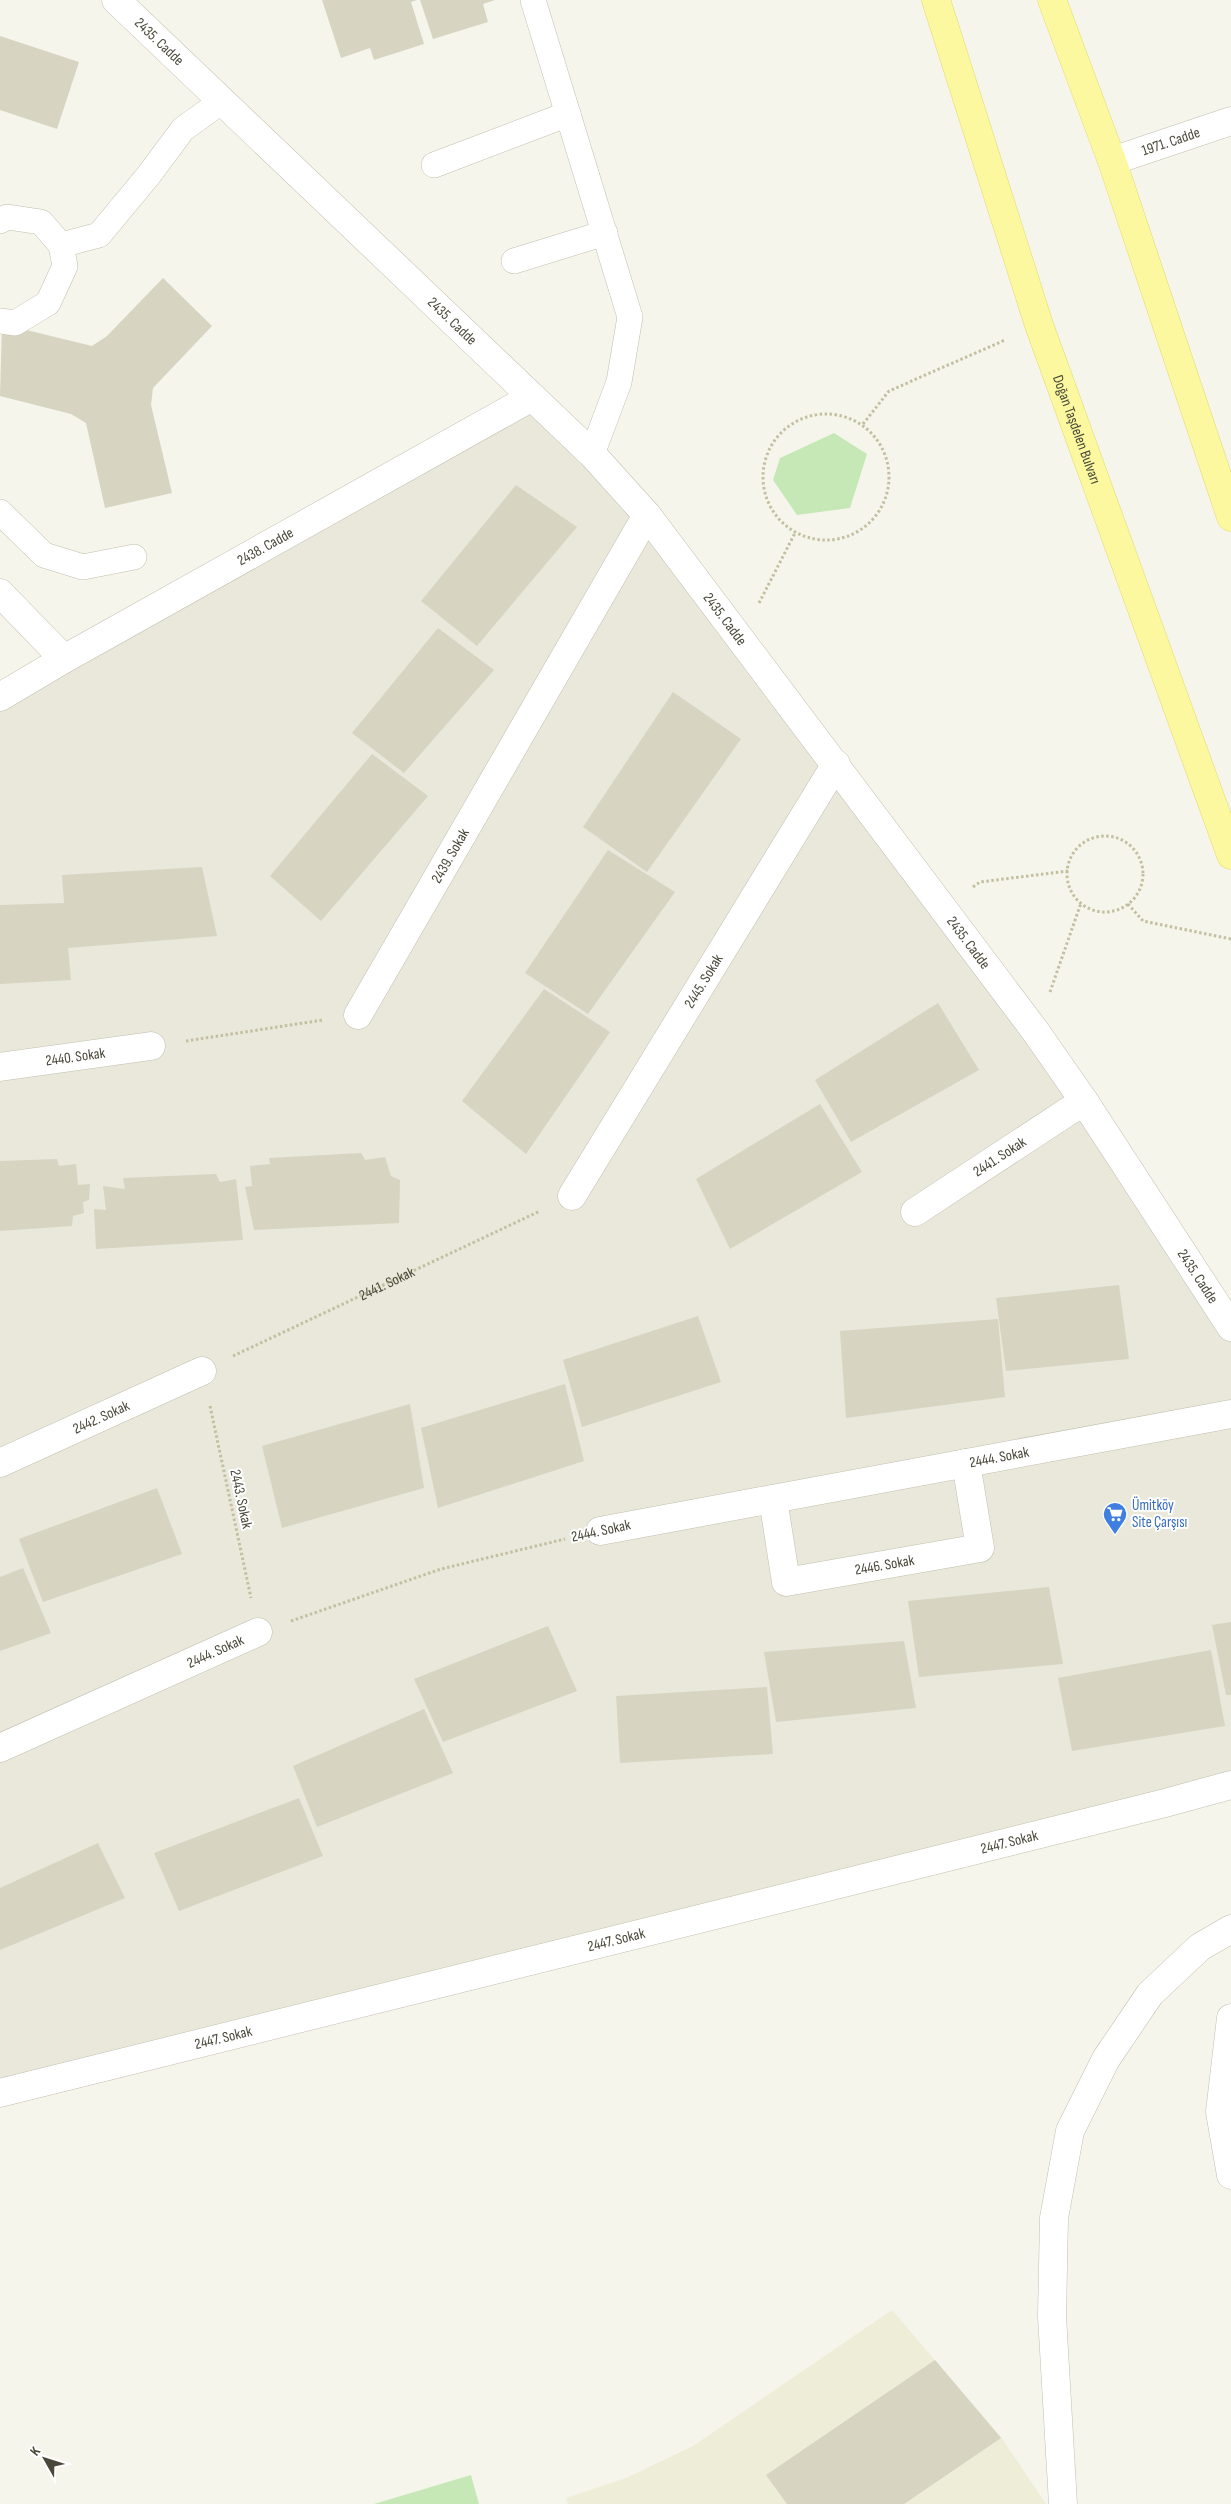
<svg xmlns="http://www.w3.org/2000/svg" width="1231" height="2504" viewBox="0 0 1231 2504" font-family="'Sofia Sans Condensed',sans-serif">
  <rect width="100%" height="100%" fill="#f6f5ec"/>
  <polygon fill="#e9e8db" points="532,397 836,764 1231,1327 1231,1785 0,2093 0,697"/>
  <polygon fill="#eeedd7" points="892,2310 1001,2437 1046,2504 568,2504 566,2498 626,2478 693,2446"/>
  <g fill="#c6e8b7">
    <polygon points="834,433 867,454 850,508 797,515 773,480 780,458"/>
    <polygon points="471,2475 479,2504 374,2504"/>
  </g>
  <g fill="#d7d4c2">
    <polygon points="322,0 417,0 411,2 424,44 374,60 370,48 341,58"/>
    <polygon points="420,0 495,0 483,4 488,22 433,39"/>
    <polygon points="0,36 79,62 57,129 0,110"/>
    <polygon points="163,278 212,326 153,388 151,405 172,493 105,508 86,423 71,414 0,396 2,324 92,346 107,336"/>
    <polygon points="516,485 577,527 477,646 421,601"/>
    <polygon points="438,628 494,670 404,773 352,733"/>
    <polygon points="673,692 741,739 647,872 583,827"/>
    <polygon points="372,754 428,796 321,921 270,876"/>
    <polygon points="608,850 675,892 588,1014 525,973"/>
    <polygon points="202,867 217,936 68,948 71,980 0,984 0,905 64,903 62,875"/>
    <polygon points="544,989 610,1032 526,1154 462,1101"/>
    <polygon points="938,1003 979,1070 851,1142 815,1080"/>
    <polygon points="820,1104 862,1172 730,1249 696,1179"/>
    <polygon points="361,1153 365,1160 385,1157 391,1176 400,1180 399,1223 254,1230 245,1187 252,1186 250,1166 270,1164 269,1158"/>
    <polygon points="57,1159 59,1166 76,1164 78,1185 90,1184 89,1200 83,1202 84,1213 73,1216 72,1226 0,1231 0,1161"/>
    <polygon points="216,1174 220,1182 236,1179 243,1240 96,1249 94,1209 106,1210 103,1186 125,1189 123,1178"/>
    <polygon points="1119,1285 1129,1359 1006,1371 996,1298"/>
    <polygon points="698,1316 721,1382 582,1427 563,1360"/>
    <polygon points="998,1319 1005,1397 846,1418 840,1331"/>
    <polygon points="565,1384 584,1461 438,1508 421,1428"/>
    <polygon points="410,1404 424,1488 282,1528 262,1446"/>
    <polygon points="157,1488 182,1554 43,1602 19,1539"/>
    <polygon points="23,1568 51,1633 0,1651 0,1577"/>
    <polygon points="1049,1587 1063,1664 919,1677 908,1601"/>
    <polygon points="1231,1622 1231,1695 1226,1695 1212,1625"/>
    <polygon points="548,1626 577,1691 443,1742 414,1679"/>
    <polygon points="904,1641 916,1708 776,1722 764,1652"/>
    <polygon points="1211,1650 1225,1726 1072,1751 1058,1678"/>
    <polygon points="767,1687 773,1754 620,1763 616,1696"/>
    <polygon points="424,1709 453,1773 317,1827 293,1766"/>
    <polygon points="299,1798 323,1856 179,1911 154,1853"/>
    <polygon points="98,1843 125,1898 0,1950 0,1888"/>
    <polygon points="935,2360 1001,2438 904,2504 787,2504 766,2475"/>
  </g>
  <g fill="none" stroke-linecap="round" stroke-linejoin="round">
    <g stroke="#c1bfaf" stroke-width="26">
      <g id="service">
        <polyline points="533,0 630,317 619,382 592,454"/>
        <polyline points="434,165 568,114"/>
        <polyline points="0,221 7,217 41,222 61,245 99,235 148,176 183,129 222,101"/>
        <polyline points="514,261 605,233"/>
        <polyline points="0,321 15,323 48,303 65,266 61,245"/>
        <polyline points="0,512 44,555 83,567 134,557"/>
      </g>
    </g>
    <g stroke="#c1bfaf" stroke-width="29">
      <g id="minor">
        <path id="s2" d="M 116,0 L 592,454 L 647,515 L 1036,1032 L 1084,1101 L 1231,1327"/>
        <path id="s3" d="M 1112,161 L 1231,121"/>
        <polyline points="0,593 64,659"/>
        <path id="s4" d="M 0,697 L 64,659 L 532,397"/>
        <path id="s5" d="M 358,1015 L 647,515"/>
        <path id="s6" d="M 0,1067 L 151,1046"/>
        <path id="s7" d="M 572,1196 L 836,764"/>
        <path id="s8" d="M 915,1212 L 1084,1101"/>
        <path id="s9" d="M 0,1463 L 202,1371"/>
        <path id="s10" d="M 773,1499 L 786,1582 L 980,1548 L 966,1463"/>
        <path id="s11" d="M 600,1531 L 1231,1414"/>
        <path id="s12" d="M 0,1748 L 258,1632"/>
        <polyline points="1231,2018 1220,2112 1231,2175"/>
        <path id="s13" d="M 0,2093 L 1165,1803 L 1231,1785"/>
        <polyline points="1063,2504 1052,2316 1054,2218 1070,2131 1106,2059 1150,1994 1200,1947 1231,1929"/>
      </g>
    </g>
    <g stroke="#e2db6e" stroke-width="29">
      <g id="primary">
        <path id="s14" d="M 936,0 L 1039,325 L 1231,855"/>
        <polyline points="1052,0 1112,161 1231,517"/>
      </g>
    </g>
    <g stroke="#c3bfa0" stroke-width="3" stroke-dasharray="2.5 2.5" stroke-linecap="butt">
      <circle cx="826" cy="477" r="63"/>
      <polyline points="863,424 889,391 1005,340"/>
      <polyline points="759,603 795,533"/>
      <circle cx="1105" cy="874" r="38"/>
      <polyline points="973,887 980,882 1068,871"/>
      <polyline points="1128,904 1143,921 1231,939"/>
      <polyline points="1050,992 1081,903"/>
      <polyline points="186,1041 323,1020"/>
      <path id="s1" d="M 233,1356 L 540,1211"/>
      <polyline points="210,1406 251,1598"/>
      <polyline points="291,1621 441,1569 565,1539"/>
    </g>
    <use href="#service" stroke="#fff" stroke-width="25"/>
    <use href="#minor" stroke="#fff" stroke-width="28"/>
    <use href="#primary" stroke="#fbf89f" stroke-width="28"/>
  </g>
  <defs>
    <g id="supermarket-pin" transform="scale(1.25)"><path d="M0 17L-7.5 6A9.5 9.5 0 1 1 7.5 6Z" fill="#3f7fe0" stroke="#fff"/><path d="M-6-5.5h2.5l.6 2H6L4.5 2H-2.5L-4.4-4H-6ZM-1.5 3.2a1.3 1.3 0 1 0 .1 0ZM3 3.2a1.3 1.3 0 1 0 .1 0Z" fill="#fff"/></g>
  </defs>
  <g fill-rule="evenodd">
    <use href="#supermarket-pin" x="1115" y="1514"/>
  </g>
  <g text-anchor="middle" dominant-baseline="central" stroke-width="4" stroke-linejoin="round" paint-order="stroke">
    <g font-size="15" fill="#4a483a" stroke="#fff">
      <text stroke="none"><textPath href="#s2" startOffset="60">2435. Cadde</textPath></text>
      <text stroke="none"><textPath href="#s3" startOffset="62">1971. Cadde</textPath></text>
      <text stroke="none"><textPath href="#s2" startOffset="465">2435. Cadde</textPath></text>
      <text stroke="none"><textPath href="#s14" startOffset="452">Doğan Taşdelen Bulvarı</textPath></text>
      <text stroke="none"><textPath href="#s4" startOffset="305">2438. Cadde</textPath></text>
      <text stroke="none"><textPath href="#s2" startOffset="870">2435. Cadde</textPath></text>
      <text stroke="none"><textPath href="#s5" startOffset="184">2439. Sokak</textPath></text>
      <text stroke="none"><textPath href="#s2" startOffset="1275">2435. Cadde</textPath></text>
      <text stroke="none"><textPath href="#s7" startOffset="252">2445. Sokak</textPath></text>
      <text stroke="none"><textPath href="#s6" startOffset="76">2440. Sokak</textPath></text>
      <text stroke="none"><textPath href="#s8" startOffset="101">2441. Sokak</textPath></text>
      <text stroke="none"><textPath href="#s2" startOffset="1680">2435. Cadde</textPath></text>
      <text stroke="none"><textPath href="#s1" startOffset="170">2441. Sokak</textPath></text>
      <text stroke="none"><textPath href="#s9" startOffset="111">2442. Sokak</textPath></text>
      <text stroke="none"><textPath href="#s11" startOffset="406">2444. Sokak</textPath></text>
      <text transform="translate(241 1499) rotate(78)">2443. Sokak</text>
      <text transform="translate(601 1531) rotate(-12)">2444. Sokak</text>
      <text stroke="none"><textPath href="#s10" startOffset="184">2446. Sokak</textPath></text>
      <text stroke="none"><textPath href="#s12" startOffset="236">2444. Sokak</textPath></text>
      <text stroke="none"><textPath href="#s13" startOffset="1040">2447. Sokak</textPath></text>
      <text stroke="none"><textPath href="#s13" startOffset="635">2447. Sokak</textPath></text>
      <text stroke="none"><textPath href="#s13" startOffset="230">2447. Sokak</textPath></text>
    </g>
    <g font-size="15" fill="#366cbe" stroke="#fff" text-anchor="start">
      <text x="1132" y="1505">Ümitköy<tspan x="1132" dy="17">Site Çarşısı</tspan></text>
    </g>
  </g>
  <g transform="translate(45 2459) rotate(309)" stroke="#ffffff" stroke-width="4" paint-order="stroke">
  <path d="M0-4L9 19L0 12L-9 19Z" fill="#4a483a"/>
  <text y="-8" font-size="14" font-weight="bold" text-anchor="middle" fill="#4a483a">K</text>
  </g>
</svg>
